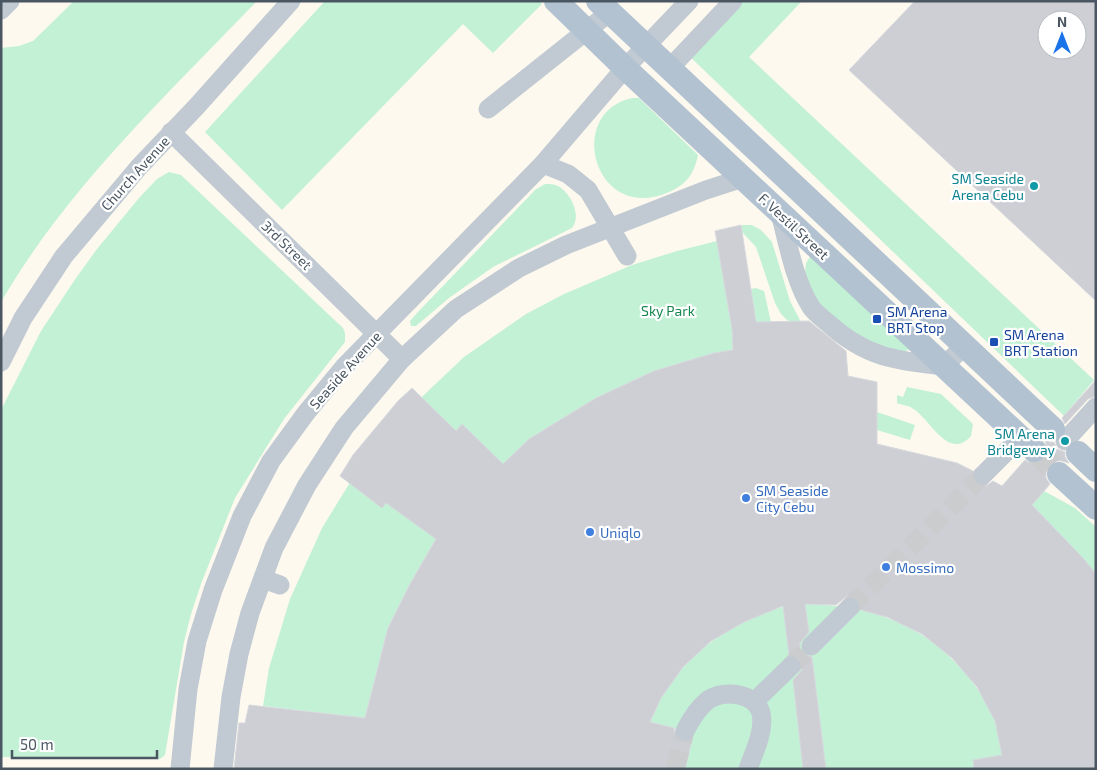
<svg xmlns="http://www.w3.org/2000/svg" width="1097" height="770" viewBox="0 0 1097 770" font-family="'Exo 2',sans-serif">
  <rect width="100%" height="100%" fill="#f5f3f3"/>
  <path fill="#fdf9ef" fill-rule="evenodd" d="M 1,1 L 1096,1 L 1096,769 L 1,769 ZM 1047,20 L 1077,20 L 1077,50 L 1047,50 Z"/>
  <g fill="#c3f1d5">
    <path d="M 74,1 L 257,1 C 166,96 68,187 1,302 L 1,48 L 19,46 L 33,41 Z"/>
    <polygon points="325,1 539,1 542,4 493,53 463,24 282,210 205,132"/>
    <polygon points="732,1 802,1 749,57 1094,380 1064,416 685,52"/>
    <path d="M 632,98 L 639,98 L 698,155 C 694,174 687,184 669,192 C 595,225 564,113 632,98 Z"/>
    <polygon points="169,172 181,175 343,328 345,333 345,342 284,419 235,498 201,584 191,614 184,642 165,755 160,759 154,759 1,757 1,410 41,331 76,278 97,249 139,198 157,179"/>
    <path d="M 545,184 C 549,184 554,184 558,186 C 571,193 582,216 572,228 L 493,267 L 449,298 L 416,326 L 411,326 L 410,321 L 417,313 L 535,190 Z"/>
    <polygon points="741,225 752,225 761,230 772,242 790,301 801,322 789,322 781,314 775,303 756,247 742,232"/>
    <polygon points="717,241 732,329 733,350 714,353 654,371 596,398 529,439 476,491 434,542 410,584 388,628 365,718 263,706 269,668 290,599 322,528 362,463 407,411 464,357 526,314 564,294 632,265 677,251"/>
    <polygon points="811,255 910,349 904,352 863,341 818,304 807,284 805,272 806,263"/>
    <polygon points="756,288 764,291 771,322 780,322 764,376 750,289"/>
    <path d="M 907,387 L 941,394 L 973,424 L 971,436 C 948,462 930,418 912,408 C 908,405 901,405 897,403 L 897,395 L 903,397 Z"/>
    <polygon points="877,412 915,425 910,440 877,430"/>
    <polygon points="1044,491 1075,508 1096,527 1096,574 1032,505"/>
    <path d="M 805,604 C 869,605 923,623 965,673 C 977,687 989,704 995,722 C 999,732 1000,744 1002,755 L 986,769 L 685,769 L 693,733 L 650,722 C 654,714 657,705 661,697 C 686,655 734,619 782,607 C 790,605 798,605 805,604 Z"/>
  </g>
  <g fill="#cdcfd5" stroke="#d7d9de" fill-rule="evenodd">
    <path d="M 915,1 L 1096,1 L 1096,301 L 849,70 ZM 1047,20 L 1077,20 L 1077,50 L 1047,50 Z"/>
    <polygon points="741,225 756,322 809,321 846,351 848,376 877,382 877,444 957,463 973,471 972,478 975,483 981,486 986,486 993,481 1002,486 1025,460 1030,463 1038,463 1044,460 1047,453 1047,446 1044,439 1049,442 1054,442 1057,449 1065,452 1065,457 1069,463 1062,461 1055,461 1049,465 1046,471 1046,478 1050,484 1032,505 1083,558 1096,574 1096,769 974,769 973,760 1002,755 995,721 977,687 952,658 922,634 887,617 861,610 861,605 858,599 852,596 847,596 836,605 805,604 809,632 800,643 800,648 803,654 812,657 826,769 803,769 793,680 802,670 802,664 799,658 789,655 783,606 744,622 711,641 683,667 661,698 650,722 674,728 675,737 680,741 686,742 692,740 685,769 234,769 239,723 245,723 249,705 365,718 388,628 410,584 436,539 386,503 382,508 340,476 353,455 398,401 412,388 456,431 462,424 503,464 529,439 596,398 654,371 714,353 733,350 732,329 715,231"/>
    <polygon points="1096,380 1096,396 1088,399 1065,424 1062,418"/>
  </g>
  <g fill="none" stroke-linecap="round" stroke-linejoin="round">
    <g stroke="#caccce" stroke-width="19" stroke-dasharray="19 9" stroke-linecap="butt">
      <polyline points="850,607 983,475"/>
      <polyline points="791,666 811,646"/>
      <polyline points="675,769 685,731"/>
    </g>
    <polyline stroke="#caccce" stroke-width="24" stroke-dasharray="24 12" stroke-linecap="butt" points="1034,450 1059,474"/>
    <g stroke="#c1cad2" stroke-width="19">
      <polyline points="1,10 10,1"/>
      <polyline points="669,69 733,1"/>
      <polyline points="488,109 610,12"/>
      <polyline points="171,132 402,359"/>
      <polyline points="543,164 568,174 588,190 627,256"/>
      <path d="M 780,213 C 788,243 794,280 811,307 C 815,313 822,318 828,323 C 865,357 896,361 944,366 L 964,346"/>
      <polyline points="1,362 23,318 64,256 139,167 197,106 291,1"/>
      <polyline points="1065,441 1096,407"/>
      <polyline points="983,475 1020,438"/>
      <polyline points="263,579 280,585"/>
      <polyline points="811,646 850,607"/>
      <polyline points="755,701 791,666"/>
      <path d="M 685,731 C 691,719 698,708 708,700 C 723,689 756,693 761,713 C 765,731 754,752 748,769"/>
      <polyline points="180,769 188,689 197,641 213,590 242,516 271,461 306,413 344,367 543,164 625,68 689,1"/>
      <polyline points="223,769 231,697 239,654 250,613 274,548 307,485 344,428 402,359 456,309 519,268 566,245 706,190 743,178"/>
    </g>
    <g stroke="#b3c2d1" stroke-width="24">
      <polyline points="556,1 625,68 1034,450"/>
      <polyline points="598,1 1053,429"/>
      <polyline points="1078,453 1096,470"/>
      <polyline points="1059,474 1096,508"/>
    </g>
  </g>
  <g fill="#0f9aa8" stroke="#fff" stroke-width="2">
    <circle cx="1034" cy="186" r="5"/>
    <circle cx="1065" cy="441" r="5"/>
  </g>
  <g fill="#1a4fb4" stroke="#fff" stroke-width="2">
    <rect x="872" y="314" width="10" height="10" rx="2.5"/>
    <rect x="989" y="337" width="10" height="10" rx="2.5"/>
  </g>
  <g fill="#3f7fe0" stroke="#fff" stroke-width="2">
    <circle cx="746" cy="498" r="5"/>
    <circle cx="590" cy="532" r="5"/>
    <circle cx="886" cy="567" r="5"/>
  </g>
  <g text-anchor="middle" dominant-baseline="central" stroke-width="4.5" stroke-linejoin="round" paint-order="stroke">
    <g font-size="14" fill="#4a5661" stroke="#fff">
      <text transform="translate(135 173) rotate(-48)">Church Avenue</text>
      <text transform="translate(794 226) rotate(43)">F. Vestil Street</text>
      <text transform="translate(287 245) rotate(44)">3rd Street</text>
      <text transform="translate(345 370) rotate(-48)">Seaside Avenue</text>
    </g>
    <g font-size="14" fill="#0d838f" stroke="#fff" text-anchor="end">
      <text x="1024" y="178">SM Seaside<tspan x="1024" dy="16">Arena Cebu</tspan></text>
      <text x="1055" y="433">SM Arena<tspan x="1055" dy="16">Bridgeway</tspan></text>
    </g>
    <g font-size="14" fill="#17864f" stroke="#fff">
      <text x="668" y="310">Sky Park</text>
    </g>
    <g font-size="14" fill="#164399" stroke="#fff" text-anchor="start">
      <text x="887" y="311">SM Arena<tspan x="887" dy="16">BRT Stop</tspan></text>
      <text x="1004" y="334">SM Arena<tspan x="1004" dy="16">BRT Station</tspan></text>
    </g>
    <g font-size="14" fill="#366cbe" stroke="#fff" text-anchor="start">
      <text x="756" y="490">SM Seaside<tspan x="756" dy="16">City Cebu</tspan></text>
      <text x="600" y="532">Uniqlo</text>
      <text x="896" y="567">Mossimo</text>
    </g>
  </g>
  <rect width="1097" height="770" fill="none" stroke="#4a5661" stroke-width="5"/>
  <g transform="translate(1062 35)"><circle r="24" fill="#ffffff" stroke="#b7bbc0"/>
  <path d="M0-4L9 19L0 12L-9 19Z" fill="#1a73e8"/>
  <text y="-8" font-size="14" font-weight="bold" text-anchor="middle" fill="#4a5661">N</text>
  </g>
  <path d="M12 750v8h145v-8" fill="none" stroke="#4a5661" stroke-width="2.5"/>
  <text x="20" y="750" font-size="15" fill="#4a5661" stroke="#ffffff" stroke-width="4" paint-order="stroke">50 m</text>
</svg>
